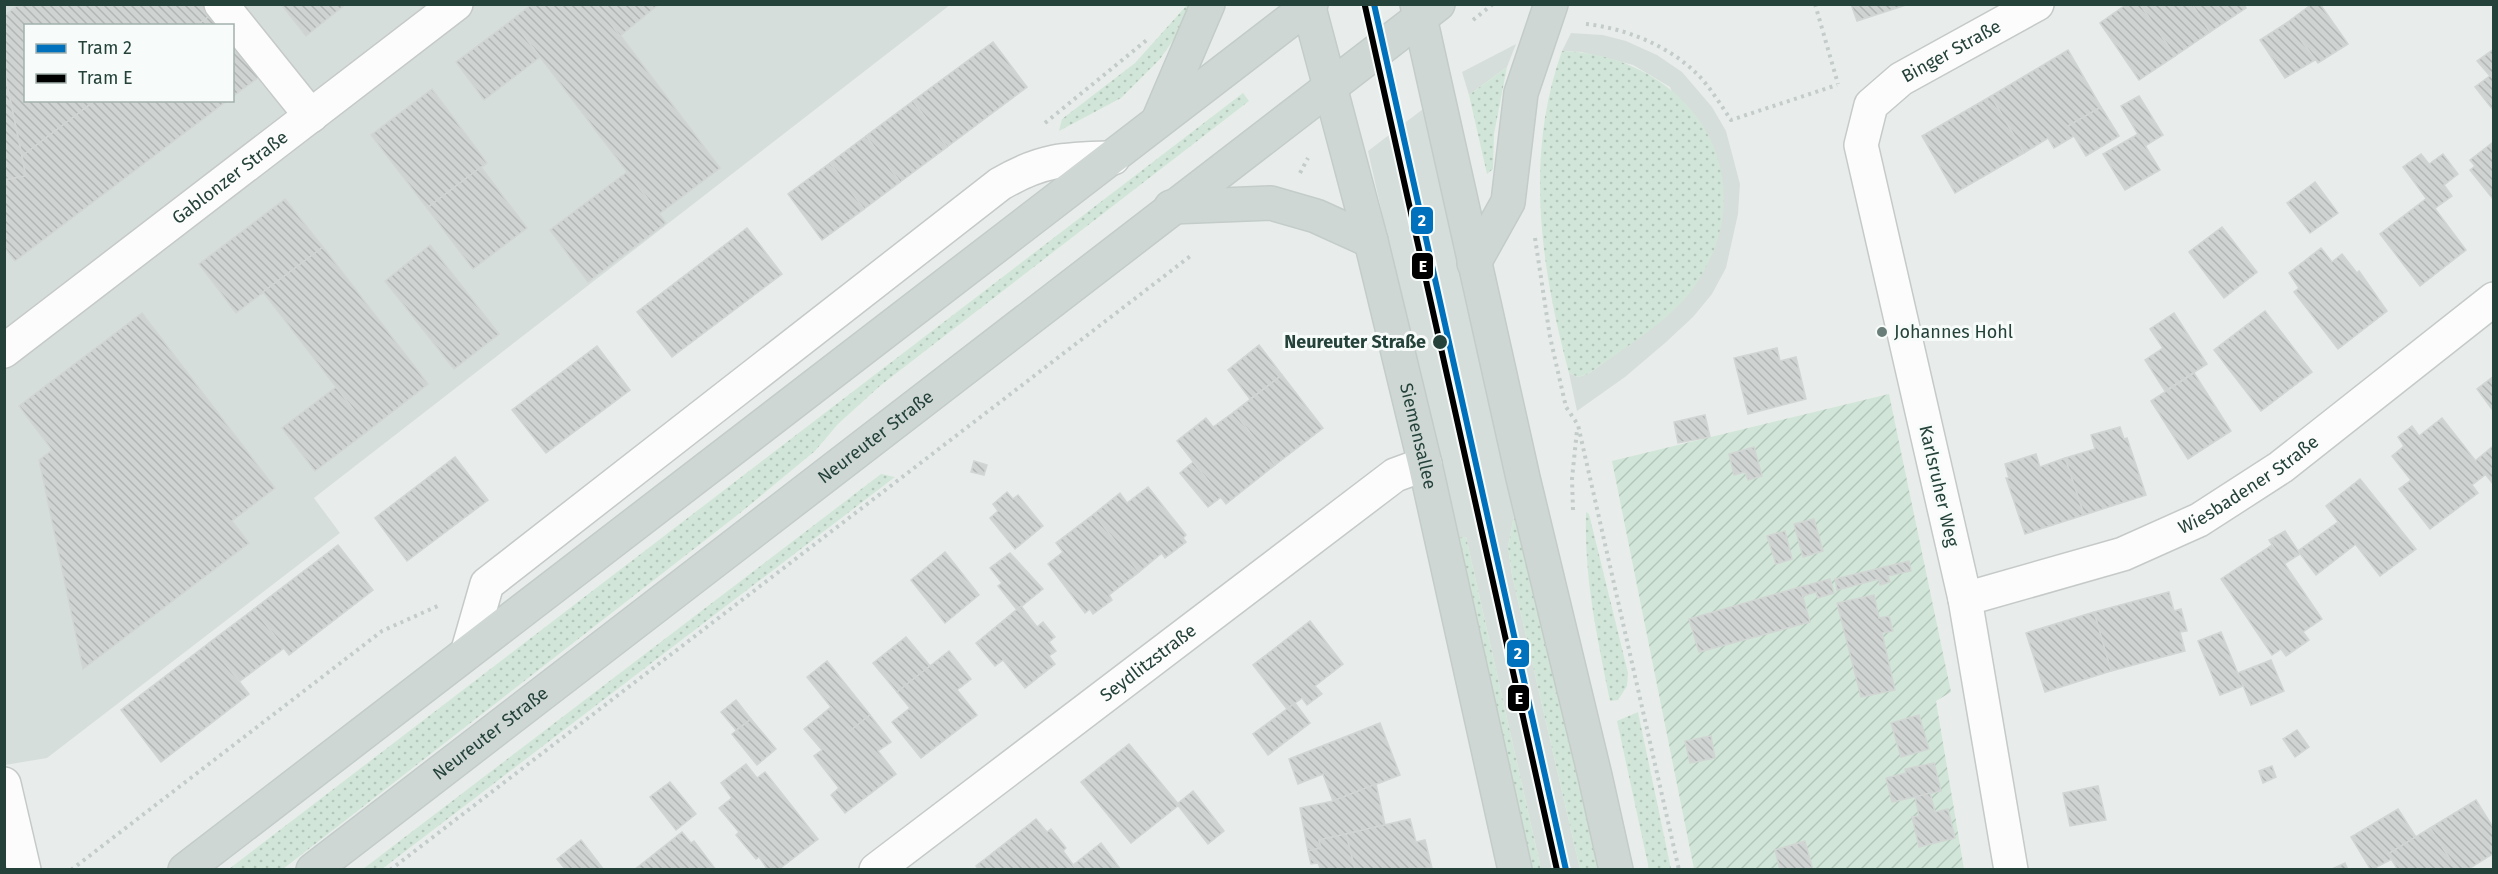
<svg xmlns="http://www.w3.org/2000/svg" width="2498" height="874" viewBox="0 0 2498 874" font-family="'Fira Sans',sans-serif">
  <defs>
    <pattern id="grass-dots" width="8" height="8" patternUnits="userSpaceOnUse" patternTransform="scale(1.5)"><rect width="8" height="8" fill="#d1e6d8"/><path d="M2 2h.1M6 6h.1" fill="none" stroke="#b3c6ba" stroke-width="1.8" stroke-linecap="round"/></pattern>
    <pattern id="garden-furrows" width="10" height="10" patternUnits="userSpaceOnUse" patternTransform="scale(1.5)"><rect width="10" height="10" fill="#d1e6d8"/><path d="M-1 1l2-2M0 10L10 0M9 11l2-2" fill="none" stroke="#b3c6ba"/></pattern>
    <pattern id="building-back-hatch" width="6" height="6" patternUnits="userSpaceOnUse" patternTransform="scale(1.5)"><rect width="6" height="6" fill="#cfd4d2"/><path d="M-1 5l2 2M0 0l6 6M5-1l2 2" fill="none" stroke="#b2b7b5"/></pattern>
  </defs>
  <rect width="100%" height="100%" fill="#e8edeb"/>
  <g fill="#d6dedb" fill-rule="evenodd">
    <path d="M 5,5 L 950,5 L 314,498 L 340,533 L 47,758 L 5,765 ZM 26,26 L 232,26 L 232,100 L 26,100 Z"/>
    <polygon points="1571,33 1603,35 1626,41 1657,55 1682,72 1712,107 1726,131 1740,184 1738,214 1726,268 1712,294 1693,317 1665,343 1625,377 1577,411 1569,373 1578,377 1588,374 1654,326 1679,302 1707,263 1721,213 1670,87 1633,65 1581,52 1562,51"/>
    <polygon points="1516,44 1507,67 1469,95 1462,72"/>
    <polygon points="1423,109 1514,516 1508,547 1512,575 1580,869 1541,869 1466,537 1455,538 1368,151"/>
  </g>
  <g fill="url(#grass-dots)">
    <polygon points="1187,5 1190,5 1186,22 1160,59 1121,98 1059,131 1062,119 1135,63"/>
    <path d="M 1562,51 C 1689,55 1771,175 1694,287 C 1670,321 1622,349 1588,374 L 1578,377 L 1569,373 C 1541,268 1524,157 1562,51 Z"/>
    <polygon points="1507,67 1494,134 1493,169 1487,174 1469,95"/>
    <polygon points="1243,93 1249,101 881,385 838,424 815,451 740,513 283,869 229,869"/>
    <polygon points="881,474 895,477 382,869 363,869"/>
    <path d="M 1586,512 L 1589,514 L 1628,673 L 1627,686 L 1618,700 L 1610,701 C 1597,636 1584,578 1586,512 Z"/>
    <polygon points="1514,516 1541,613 1598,869 1580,869 1512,575 1508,547"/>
    <polygon points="1466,537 1541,869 1528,869 1455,538"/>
    <polygon points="1638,712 1671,869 1649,869 1617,721"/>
  </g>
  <polygon fill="url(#garden-furrows)" points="1889,394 1951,692 1936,701 1964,869 1694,869 1612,461"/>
  <g fill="url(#building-back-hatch)" stroke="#d1d6d4" stroke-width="1.5">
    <polygon points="19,4 204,4 212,14 196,26 26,26 26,100 96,100 22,156 4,70 4,16"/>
    <polygon points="281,4 346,4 306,36"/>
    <polygon points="532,4 597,4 720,168 659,214 512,20"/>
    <polygon points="596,4 659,4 620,36"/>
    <polygon points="1851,4 1909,4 1857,21"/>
    <polygon points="2127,4 2140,4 2175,56 2139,80 2100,23"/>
    <polygon points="2140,4 2192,4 2210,32 2175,56"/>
    <polygon points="2192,4 2244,4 2246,8 2210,32"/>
    <polygon points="2312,4 2320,4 2348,44 2318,63 2288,22"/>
    <polygon points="212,14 230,26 196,26"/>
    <polygon points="512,20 540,57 484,100 456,62"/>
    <polygon points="2288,22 2315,60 2285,78 2260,40"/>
    <polygon points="232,28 266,72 232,97"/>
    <polygon points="993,42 1027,87 947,147 913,101"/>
    <polygon points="2494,49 2494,73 2490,76 2477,61"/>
    <polygon points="2068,50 2101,107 2068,126 2074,136 2054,148 2048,138 2024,153 1991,96"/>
    <polygon points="4,70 26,176 4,180"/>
    <polygon points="2494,73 2494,111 2475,87"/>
    <polygon points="432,89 487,163 427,208 371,135"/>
    <polygon points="1991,96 2024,153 1955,193 1922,136"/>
    <polygon points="2139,96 2163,135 2145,146 2121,106"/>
    <polygon points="96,100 228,100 15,261 4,247 4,180 26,176 22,156"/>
    <polygon points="913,101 947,147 900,182 866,136"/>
    <polygon points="2101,107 2119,136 2086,156 2068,126"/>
    <polygon points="2138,134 2160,170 2125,190 2103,154"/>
    <polygon points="866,136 900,182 864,209 830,163"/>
    <polygon points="2492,143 2494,145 2494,200 2470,170 2475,166 2470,160"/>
    <polygon points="2421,154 2429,164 2443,154 2458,174 2444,185 2452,196 2434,209 2403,167"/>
    <polygon points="830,163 864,209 822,240 788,194"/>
    <polygon points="481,167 527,228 473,269 427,208"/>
    <polygon points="627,172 666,223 588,282 550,230"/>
    <polygon points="2315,182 2338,213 2310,233 2287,203"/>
    <polygon points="2427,198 2466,250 2420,286 2380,234"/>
    <polygon points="285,199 323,247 236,313 199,264"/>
    <polygon points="2222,227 2257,272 2224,298 2189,252"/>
    <polygon points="747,228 782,274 672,357 637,312"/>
    <polygon points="430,245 499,334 454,369 385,281"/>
    <polygon points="323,247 428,384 369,430 263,292"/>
    <polygon points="2321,248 2332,262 2342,254 2357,273 2359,271 2387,311 2338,349 2294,292 2299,288 2289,273"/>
    <polygon points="2265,311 2312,372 2261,411 2214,350"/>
    <polygon points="142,313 275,488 232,521 249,543 83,669 39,460 52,450 19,406"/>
    <polygon points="2174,313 2207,364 2165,391 2145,360 2163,348 2150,329"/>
    <polygon points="1259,345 1282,375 1250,399 1228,370"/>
    <polygon points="597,346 630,390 546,453 512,410"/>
    <polygon points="1777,348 1780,361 1796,357 1806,399 1748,414 1734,358"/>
    <polygon points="2194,373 2231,431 2188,459 2151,401"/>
    <polygon points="1282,375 1323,428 1275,465 1234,412"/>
    <polygon points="2494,376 2494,412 2477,389"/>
    <polygon points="336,387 369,430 315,471 282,428"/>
    <polygon points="1234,412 1275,465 1226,504 1177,441 1206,418 1213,427"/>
    <polygon points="1705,415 1710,437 1678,443 1674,422"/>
    <polygon points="2442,418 2486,474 2472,485 2478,493 2430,529 2399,489 2411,480 2392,456 2404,446 2398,437 2412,426 2419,436"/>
    <polygon points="2120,427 2124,439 2127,438 2146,495 2084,515 2065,458 2095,449 2091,435"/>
    <polygon points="1754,447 1762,476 1748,480 1745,472 1734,475 1729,454"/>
    <polygon points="2492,447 2494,449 2494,485 2475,461"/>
    <polygon points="2036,454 2040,467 2065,458 2084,515 2025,534 2006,478 2009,478 2005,464"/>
    <polygon points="455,457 488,500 407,561 375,518"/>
    <polygon points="974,461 987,465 984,475 971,472"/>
    <polygon points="1193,462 1221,497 1208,507 1180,473"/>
    <polygon points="2360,479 2416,549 2380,576 2326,506"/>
    <polygon points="1148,487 1186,535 1183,538 1186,542 1165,558 1162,553 1139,572 1094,514 1120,493 1127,503"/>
    <polygon points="1007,492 1013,499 1018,495 1043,526 1015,549 990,518 998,511 993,504"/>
    <polygon points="1094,514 1139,572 1109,595 1112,600 1093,614 1090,609 1085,613 1048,564 1063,552 1056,543"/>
    <polygon points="1814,519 1823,551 1803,557 1794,524"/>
    <polygon points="2338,522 2356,544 2316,575 2298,551"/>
    <polygon points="1785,531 1792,559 1776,564 1767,536"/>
    <polygon points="2285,531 2300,554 2284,564 2269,540"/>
    <polygon points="338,545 373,590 289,655 254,609"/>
    <polygon points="2272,545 2322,619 2303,632 2309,640 2286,656 2281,649 2272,655 2221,579"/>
    <polygon points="945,552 979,595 945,623 911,580"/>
    <polygon points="1010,553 1043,589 1017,610 998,586 1002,583 990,568"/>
    <polygon points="1909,561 1911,571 1888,576 1890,582 1880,585 1879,579 1837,590 1835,579"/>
    <polygon points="1830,579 1834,593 1818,598 1816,592 1803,596 1800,587"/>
    <polygon points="1800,587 1810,622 1699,652 1689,619"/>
    <polygon points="2169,592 2174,611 2181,609 2187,631 2180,632 2185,651 2111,671 2094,612"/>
    <polygon points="1874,595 1879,618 1889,616 1893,631 1882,633 1895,690 1861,697 1837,603"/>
    <polygon points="1021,606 1037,627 1043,622 1055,637 1049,642 1056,651 1049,656 1055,664 1025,688 1003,660 995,666 976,643"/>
    <polygon points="254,609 284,648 240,681 209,643"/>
    <polygon points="2094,612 2111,671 2045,692 2026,633"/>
    <polygon points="1310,621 1343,664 1315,686 1322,694 1307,705 1302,698 1287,709 1253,665"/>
    <polygon points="2221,632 2243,686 2220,695 2198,641"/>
    <polygon points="906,637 930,666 897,692 873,663"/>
    <polygon points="209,643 249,694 161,762 121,710"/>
    <polygon points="949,651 971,679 957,690 977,715 921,758 892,722 910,708 897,692"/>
    <polygon points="2271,660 2284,691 2251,705 2238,673"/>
    <polygon points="827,661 870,715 850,731 807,677"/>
    <polygon points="736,700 751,719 736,730 721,712"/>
    <polygon points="1295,703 1310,723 1268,755 1253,734"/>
    <polygon points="831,707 850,731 870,715 891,742 878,751 896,774 845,813 831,795 839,788 814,756 822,750 804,729"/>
    <polygon points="1919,715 1929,749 1901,757 1891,723"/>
    <polygon points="751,719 776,749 757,765 732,734"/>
    <polygon points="1380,723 1400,775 1333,801 1323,774 1298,784 1289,759"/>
    <polygon points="2297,730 2309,747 2295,757 2283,739"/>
    <polygon points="1711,736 1715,758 1690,763 1685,741"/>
    <polygon points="1129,744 1179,805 1131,843 1081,782"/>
    <polygon points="1934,763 1941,791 1892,802 1886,778 1906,773 1905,769"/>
    <polygon points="746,764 757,778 765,772 818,839 778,870 768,870 759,857 756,859 736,835 739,832 719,808 732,798 721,783"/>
    <polygon points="2272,766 2276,777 2263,783 2259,771"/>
    <polygon points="670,782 696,814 676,830 650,797"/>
    <polygon points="1376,784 1385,825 1319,840 1321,848 1308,851 1300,808 1333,801"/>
    <polygon points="2098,786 2106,820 2070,826 2063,793"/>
    <polygon points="1193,791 1224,831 1208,844 1177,804"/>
    <polygon points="1930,793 1935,812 1948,809 1955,838 1919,847 1912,817 1919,816 1915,797"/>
    <polygon points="2476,800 2494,829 2494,853 2467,870 2457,870 2430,828"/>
    <polygon points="2398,809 2416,837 2388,854 2392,859 2371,870 2351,837"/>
    <polygon points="1036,819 1047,832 1051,829 1066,848 1063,851 1077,870 1008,870 994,852"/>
    <polygon points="1410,819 1416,842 1425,840 1432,868 1355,870 1346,834"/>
    <polygon points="2430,828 2457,870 2398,870 2388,854"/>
    <polygon points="682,832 691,843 694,841 716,870 634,870"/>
    <polygon points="1346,834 1355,870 1321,870 1318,863 1311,864 1308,851 1321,848 1319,840"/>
    <polygon points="581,840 604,870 566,870 557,859"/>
    <polygon points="1805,841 1813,870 1780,870 1775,850"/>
    <polygon points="1101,843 1121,870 1077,870 1073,865"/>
    <polygon points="994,852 1008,870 979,870 976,866"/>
    <polygon points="2345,863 2348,870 2330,870"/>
  </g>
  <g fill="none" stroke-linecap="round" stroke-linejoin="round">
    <g stroke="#c5cac8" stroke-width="36">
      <g id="minor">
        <polyline points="221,4 311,116"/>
        <path id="s1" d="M 4,351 L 456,4"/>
        <path id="s2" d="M 1965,599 L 2123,554 L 2199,520 L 2281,467 L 2494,299"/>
        <path d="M 468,650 L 487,584 L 1000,184 C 1043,159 1065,159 1113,158"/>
        <polyline points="4,784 24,870"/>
        <path id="s3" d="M 876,870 L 1395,475 L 1425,464"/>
        <path id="s4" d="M 2011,870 L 1965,599 L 1861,145 L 1871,105 L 1901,79 L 2037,4"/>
      </g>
    </g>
    <g stroke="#c3ccc9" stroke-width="36">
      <g id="major">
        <path id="s5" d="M 1308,4 L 1371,241 L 1425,464 L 1515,870"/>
        <polyline points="1417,4 1523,478 1595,776 1616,870"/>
        <polyline points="1158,121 1208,4"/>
        <polyline points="1171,207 1271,203 1316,216 1371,241"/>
        <polyline points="1474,263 1508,202 1521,93 1551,4"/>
        <polyline points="185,870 1311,4"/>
        <path id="s6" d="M 313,870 L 1438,4"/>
      </g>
    </g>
    <g stroke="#c3ccca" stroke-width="4" stroke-dasharray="3 4.5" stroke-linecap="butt">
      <polyline points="1815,4 1838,84"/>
      <polyline points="1473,20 1493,4"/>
      <path d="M 1586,24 C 1624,28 1667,45 1695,72 C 1709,85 1720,104 1731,120 L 1837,85"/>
      <polyline points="1045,123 1148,39"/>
      <polyline points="1300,173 1308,158"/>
      <polyline points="1535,238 1550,337 1566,407 1578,425 1679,870"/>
      <polyline points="1573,510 1572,479 1577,430"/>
      <polyline points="71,870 382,631 440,605"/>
      <polyline points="390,870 1193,254"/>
    </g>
    <use href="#minor" stroke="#fcfcfc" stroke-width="33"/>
    <use href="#major" stroke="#cfd7d5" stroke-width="33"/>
    <g stroke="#f7fbf9" stroke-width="10">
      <polyline id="tram-1" points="1374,4 1566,870"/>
    </g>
    <g stroke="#f7fbf9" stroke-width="10">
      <polyline id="tram-2" points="1365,6 1557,870"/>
    </g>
    <use href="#tram-1" stroke="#0071bc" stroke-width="6"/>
    <use href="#tram-2" stroke="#000" stroke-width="6"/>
  </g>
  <circle fill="#697e78" stroke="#f7fbf9" stroke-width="2" cx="1882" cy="332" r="6"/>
  <circle fill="#24423a" stroke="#f7fbf9" stroke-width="2" cx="1440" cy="342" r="8"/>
  <g text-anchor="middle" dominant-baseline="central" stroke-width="6" stroke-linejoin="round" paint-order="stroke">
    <g font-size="18" fill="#24423a" stroke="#f7fbf9">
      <text stroke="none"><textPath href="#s4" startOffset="879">Binger Straße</textPath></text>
      <text stroke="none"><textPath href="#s1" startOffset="285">Gablonzer Straße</textPath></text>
      <text stroke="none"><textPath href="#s5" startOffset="446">Siemensallee</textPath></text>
      <text stroke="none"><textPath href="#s6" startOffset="710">Neureuter Straße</textPath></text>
      <text stroke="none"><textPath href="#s2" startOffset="308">Wiesbadener Straße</textPath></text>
      <text transform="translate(1939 486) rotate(77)">Karlsruher Weg</text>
      <text stroke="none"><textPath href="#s3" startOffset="342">Seydlitzstraße</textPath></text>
      <text stroke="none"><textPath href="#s6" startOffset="224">Neureuter Straße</textPath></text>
    </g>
    <g font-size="18" fill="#24423a" stroke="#f7fbf9" text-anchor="start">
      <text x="1894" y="332">Johannes Hohl</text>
    </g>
    <g font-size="18" font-weight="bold" fill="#24423a" stroke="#f7fbf9" text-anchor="end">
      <text x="1426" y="342">Neureuter Straße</text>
    </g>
  </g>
  <g stroke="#f7fbf9" stroke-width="2">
    <rect x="1410" y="206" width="24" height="29" rx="6" fill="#0071bc"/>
    <rect x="1411" y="252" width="23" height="28" rx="6" fill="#000"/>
    <rect x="1506" y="639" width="24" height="29" rx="6" fill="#0071bc"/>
    <rect x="1507" y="684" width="23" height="28" rx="6" fill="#000"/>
  </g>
  <g font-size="16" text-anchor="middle" font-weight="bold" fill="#fff">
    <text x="1422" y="226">2</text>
    <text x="1423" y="272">E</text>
    <text x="1518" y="659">2</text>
    <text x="1519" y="704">E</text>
  </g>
  <rect width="2498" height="874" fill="none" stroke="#24423a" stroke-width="12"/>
  <rect x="24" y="24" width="210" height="78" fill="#f7fbf9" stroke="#a3b1ad" stroke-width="1.5"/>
  <rect x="36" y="44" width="30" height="9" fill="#0071bc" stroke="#a3b1ad" stroke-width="1.5"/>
  <text x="78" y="54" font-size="18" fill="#24423a">Tram 2</text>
  <rect x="36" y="74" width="30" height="9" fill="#000000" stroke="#a3b1ad" stroke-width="1.5"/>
  <text x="78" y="84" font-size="18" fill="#24423a">Tram E</text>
</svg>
